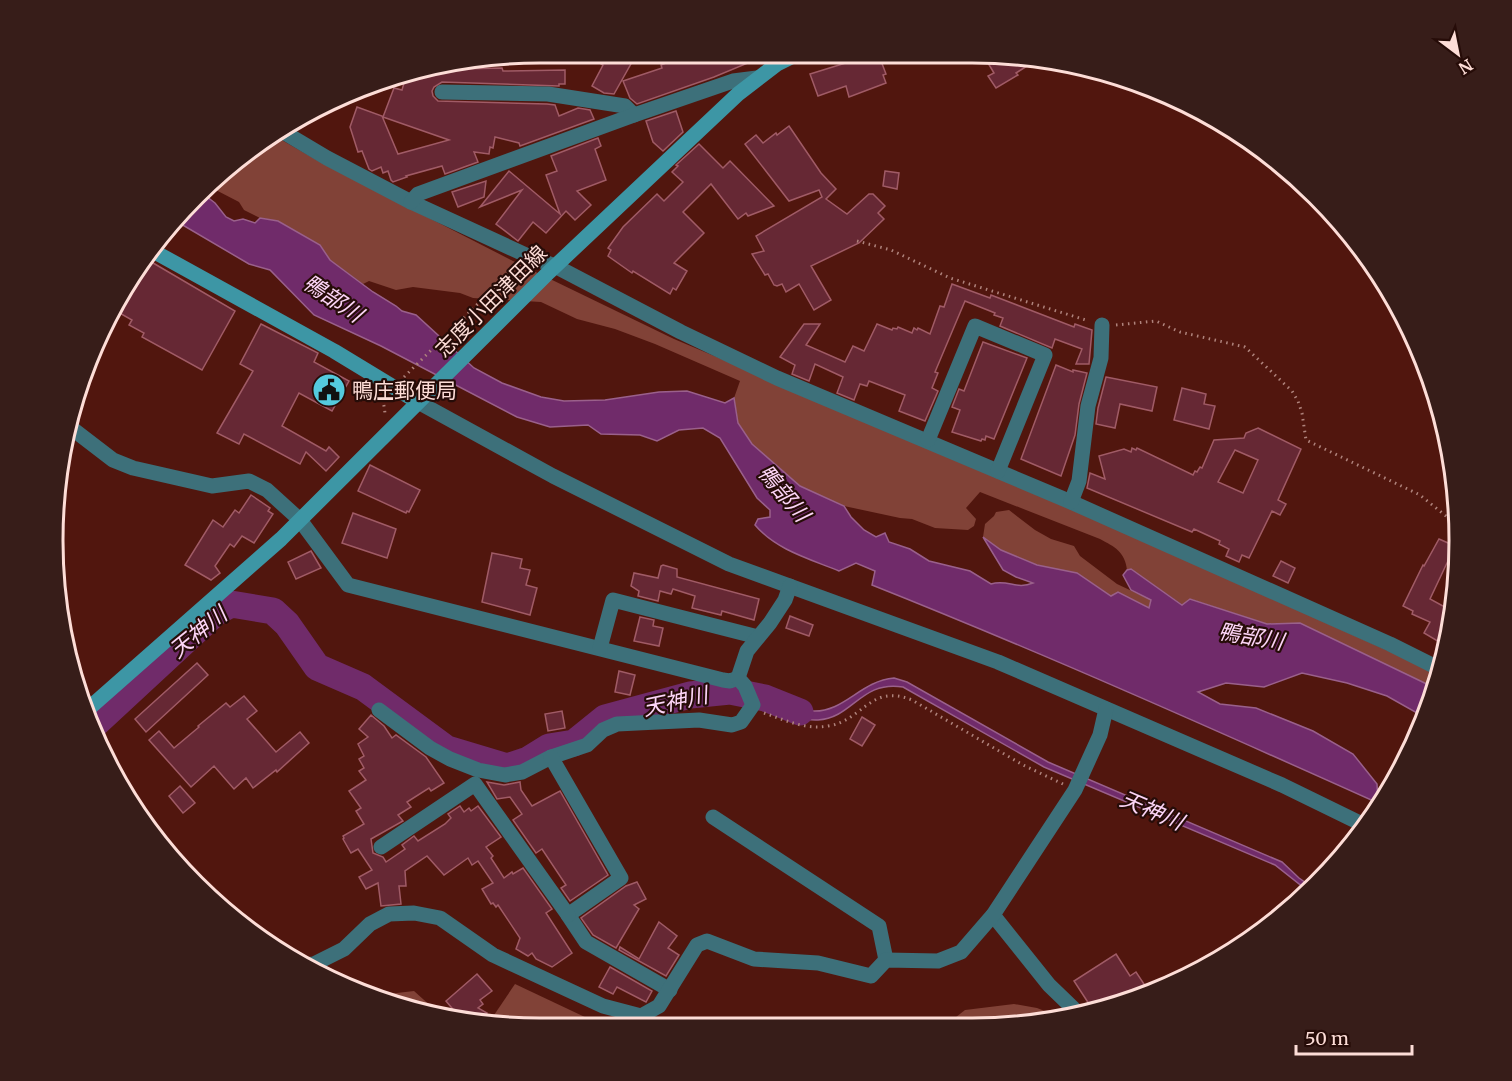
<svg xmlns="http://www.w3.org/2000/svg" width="1512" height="1081" viewBox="0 0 1512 1081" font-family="Merriweather,'Noto Sans JP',serif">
  <rect width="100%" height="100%" fill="#51160e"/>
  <g fill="#814237">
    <path d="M 271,134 L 322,163 L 513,261 L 674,339 L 989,472 L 1440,674 L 1435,688 L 1300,623 L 1267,624 L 1191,599 L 1183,605 L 1131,569 L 1127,570 C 1125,552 1115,547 1100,539 L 980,492 L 966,508 L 976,519 L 974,526 L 968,530 L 935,528 L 912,519 L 900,518 L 844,506 L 800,486 L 752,444 L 738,423 L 734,398 L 740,381 L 655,344 L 615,329 L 577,319 L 541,302 L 473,298 L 460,293 L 413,287 L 396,290 L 369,281 L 363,284 L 330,260 L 320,245 L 278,221 L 260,218 L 244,210 L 239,202 L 210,187 Z"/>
    <polygon points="1009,510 1035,530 1051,539 1074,546 1080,556 1117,584 1151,600 1149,608 1118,593 1111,596 1077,573 1037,565 1001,550 983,537 985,524 994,516 996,512"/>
    <polygon points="515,984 606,1027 509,1027 488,1024"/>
    <polygon points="414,991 443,1017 415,1012 371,996"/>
    <polygon points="1014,1004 1037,1008 1060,1017 1036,1024 946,1025 965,1010"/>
  </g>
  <g fill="#702b6a" stroke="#9a608b" stroke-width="1.5">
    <path d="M 202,193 L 215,203 L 226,217 L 234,221 L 243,219 L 255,223 L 260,218 L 278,221 L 320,245 L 330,260 L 373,292 L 396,306 L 402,311 L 416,315 L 474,368 L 502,383 L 541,397 L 564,401 L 605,400 L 659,392 L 687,391 L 725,403 L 734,398 L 738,423 L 752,444 L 800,486 L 844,506 L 851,517 L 864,530 L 876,537 L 885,533 L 889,542 L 910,549 L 929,561 L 970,571 L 991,584 C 1008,579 1016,590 1033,583 L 1016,577 L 1003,570 L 983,537 L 1001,550 L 1037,565 L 1077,573 L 1111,596 L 1118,592 L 1149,608 L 1151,600 L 1131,590 L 1123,575 L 1127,570 L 1131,569 L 1182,605 L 1190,599 L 1267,624 L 1300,623 L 1435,688 L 1424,717 L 1387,696 L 1347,683 L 1302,673 L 1264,687 L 1226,683 L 1198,692 L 1220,704 L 1256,708 L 1313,731 L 1353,754 L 1377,784 L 1378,803 C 1211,728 1043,653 872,585 L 875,571 L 856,563 L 839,571 C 810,559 776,550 755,525 L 758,519 L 770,517 L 770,510 L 757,498 L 720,438 L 703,428 L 679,430 L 657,441 L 640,435 L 601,434 L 588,425 L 550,427 L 517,417 L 381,346 L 314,315 L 270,270 L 249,264 L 181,224 L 171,222 Z"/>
    <path d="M 894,678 L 907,682 L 1048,762 L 1282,862 L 1299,878 L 1312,887 L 1308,891 L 1275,865 L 1044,767 L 903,687 C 861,680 853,718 818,720 C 800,721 781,711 764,705 L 767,696 C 780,701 798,711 812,711 C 844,713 860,681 894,678 Z"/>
  </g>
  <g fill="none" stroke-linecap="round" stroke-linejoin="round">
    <polyline stroke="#702b6a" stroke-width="27" points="93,726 215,613 231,604 273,611 287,624 317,667 363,687 447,749 507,767 528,760 549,747 574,743 605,718 690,695 730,691 765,698 800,712"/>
  </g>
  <g fill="#662834" stroke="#a05b66" stroke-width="1.5" fill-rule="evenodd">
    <polygon points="600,52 615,52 632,62 614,94 604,93 592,86 603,65 596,61"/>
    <polygon points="687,52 690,60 707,52 772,53 714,77 637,104 630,98 623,81 662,68 661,65 666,63 665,60"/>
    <polygon points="878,53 886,74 883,75 886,83 849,97 846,86 818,96 810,74"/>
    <polygon points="982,53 1023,58 1038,59 1016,73 1018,75 996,88 988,76 994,73"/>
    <polygon points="453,64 460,65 459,69 502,68 503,71 565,70 565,84 559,84 559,86 442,82 434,87 432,91 433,96 438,101 547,104 555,105 559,116 578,108 590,110 594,119 520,146 519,143 495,137 493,148 490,147 489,154 474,152 478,162 445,174 442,166 406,176 407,177 393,182 391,180 388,171 383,173 381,167 372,171 369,169 362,151 358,152 350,127 357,107 382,116 398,154 449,140 383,117 394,88 402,90 407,72 414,69"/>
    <polygon points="676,111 683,132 663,151 653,142 646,121"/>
    <polygon points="789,126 821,173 836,189 826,199 847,214 869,194 873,194 885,206 878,213 884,219 859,243 811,266 831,300 814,310 799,284 786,292 782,284 777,286 774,285 768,274 765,275 752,254 764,251 756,236 822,197 819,190 789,201 745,144 756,135 763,143 776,133 777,135"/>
    <polygon points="598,138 601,146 595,149 606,180 577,191 591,205 575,220 566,211 546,233 533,222 518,241 496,224 522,190 480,207 509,171 560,214 546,175 557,171 551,156"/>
    <polygon points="699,144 723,168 730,161 774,206 748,216 746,213 738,219 711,184 683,212 704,233 674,263 687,271 676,290 673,288 670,294 633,271 632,273 608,256 611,250 608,248 623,227 657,194 664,201 683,182 672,172 678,166 676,165"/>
    <polygon points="885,171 899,173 897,189 883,186"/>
    <polygon points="486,181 484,197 458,207 452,192"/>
    <polygon points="148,260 235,311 202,370 142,337 144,333 129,325 132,320 116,311"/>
    <polygon points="952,284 990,298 991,295 1074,327 1075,324 1092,330 1089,364 1076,364 1082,349 1055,339 1052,348 1000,326 1003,318 994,315 995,313 965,301 935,372 938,373 932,388 938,391 925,421 899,411 905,395 869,381 867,386 860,384 854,400 837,393 843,377 815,364 809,381 792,374 795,365 780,357 804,324 820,324 806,345 845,362 853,346 864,351 877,324 892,330 893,328 897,329 898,327 912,333 914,328 917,330 918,328 930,334 940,306 944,307"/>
    <polygon points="261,324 318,353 314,362 349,381 332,411 299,393 282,426 326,451 329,447 339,457 326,471 306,452 300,464 244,434 239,444 217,433 253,371 240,364"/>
    <polygon points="983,342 1027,358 994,439 986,436 985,440 982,439 981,441 952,432 960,410 952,407 959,389 964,391"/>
    <polygon points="1056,365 1073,372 1073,370 1087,373 1079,404 1075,435 1061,476 1021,459"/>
    <polygon points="1106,377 1157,387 1152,411 1120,404 1115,428 1096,424 1098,408"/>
    <polygon points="1182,388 1206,394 1204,404 1215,406 1209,429 1174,420"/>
    <path d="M 1258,428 L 1301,449 L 1278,500 L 1286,504 L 1280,515 L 1272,511 L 1249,558 L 1242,555 L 1239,562 L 1226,556 L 1229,549 L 1219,544 L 1220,541 L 1194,529 L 1192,532 L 1087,488 L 1090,473 L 1105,479 L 1099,456 L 1124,449 L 1131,452 L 1132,448 L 1136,450 L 1137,448 L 1193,475 L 1195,471 L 1197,472 L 1200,467 L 1202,468 L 1214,440 L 1244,438 L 1246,433 ZM 1235,450 L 1258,460 L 1243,493 L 1218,482 Z"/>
    <polygon points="370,465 420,490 409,512 407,511 406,513 358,491"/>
    <polygon points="251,495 270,508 268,511 273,514 254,543 242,536 234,547 230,544 215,566 220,573 211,580 185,565 213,520 223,527 235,510 239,513"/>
    <polygon points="353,513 396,529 387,558 342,543"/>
    <polygon points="1439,539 1455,546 1430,599 1452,611 1446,646 1424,633 1430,622 1412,614 1413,611 1403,606 1423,565 1424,566"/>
    <polygon points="311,551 321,568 296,579 288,562"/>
    <polygon points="492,553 522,559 520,568 530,570 526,585 537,588 530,615 482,602"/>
    <polygon points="1281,561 1295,568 1288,583 1273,576"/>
    <polygon points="663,565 677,569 677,577 759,599 754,620 722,611 721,615 692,608 695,596 673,589 671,594 660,591 658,601 638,596 639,591 631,586 634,573 658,578 661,566"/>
    <polygon points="790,616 813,625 809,636 786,628"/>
    <polygon points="640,617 654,620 653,626 663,628 659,646 634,641"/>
    <polygon points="197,663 208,675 146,732 135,719"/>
    <polygon points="619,671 635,675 630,695 615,692"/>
    <polygon points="244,696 257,711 247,719 276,752 300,732 309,743 277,772 276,770 253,788 246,778 234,789 214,766 191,787 149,740 159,731 174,748 199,727 198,726 226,703 230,707"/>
    <polygon points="562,711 565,728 548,731 545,714"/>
    <polygon points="371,715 384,726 392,738 396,735 426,757 444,783 431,791 429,788 407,802 411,807 398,815 403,821 371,839 373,853 383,857 386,862 405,849 402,845 414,836 418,841 445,824 451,818 448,814 460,806 464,812 469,808 471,811 478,806 501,837 486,847 493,856 491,858 504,878 512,872 513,874 523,868 552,909 546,913 572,953 552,967 536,959 532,953 528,956 516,949 520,938 498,905 496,907 493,903 491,904 482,889 493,883 478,861 472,865 468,858 444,875 427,856 405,871 406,886 399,886 401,904 381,906 378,883 366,889 359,877 372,870 358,849 351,853 343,839 344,838 343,836 364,824 356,811 361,808 349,791 366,780 359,771 364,768 359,759 364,756 358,744 368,737 359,729"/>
    <polygon points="862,717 875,725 862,746 850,739"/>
    <polygon points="487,782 504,785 520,782 521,790 532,806 560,791 608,875 570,901 561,888 566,885 542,849 536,853 513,820 522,814 510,797 497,799"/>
    <polygon points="180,786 195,803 183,813 169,796"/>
    <polygon points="637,882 646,899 634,905 639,909 616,948 593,935 581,918 626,886"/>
    <polygon points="659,922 677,936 668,948 679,955 666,976 619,950 620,947 639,959"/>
    <polygon points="1116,954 1130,976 1136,972 1148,990 1091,1007 1074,981"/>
    <polygon points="610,967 652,991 646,1002 617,987 613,994 599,987"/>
    <polygon points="477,974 492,991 480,1000 483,1004 478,1008 487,1013 481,1023 462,1020 446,1001"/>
  </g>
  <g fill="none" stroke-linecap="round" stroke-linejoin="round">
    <g stroke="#af837c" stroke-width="3" stroke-dasharray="1.5 4.5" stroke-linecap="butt">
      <polyline points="857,241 891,250 950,278 1089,321"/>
      <polyline points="1116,325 1156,321 1180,332 1245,347 1292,391 1298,401 1302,413 1306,440 1420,495 1457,525"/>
      <polyline points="404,377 517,265"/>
      <polyline points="383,399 385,413"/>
      <path d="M 764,713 C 785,720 805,730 828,726 C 863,721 870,683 912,700 L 1023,765 L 1063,784"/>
    </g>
    <g stroke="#3d707a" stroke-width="15">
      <polyline points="442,92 548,94 625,106 634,115"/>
      <polyline points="280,130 327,158 411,202 526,255 555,266 681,332 777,378 1071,502 1390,644 1442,670"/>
      <polyline points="411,202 418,194 634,115 733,81 757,78"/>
      <polyline points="418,402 553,476 729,564 998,662 1282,785 1366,826"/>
      <polyline points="70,427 113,460 133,468 212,486 249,481 267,490 300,520 348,585 723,680 730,681 738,678"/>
      <polyline points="928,440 975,326 1045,355 998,471"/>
      <polyline points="1071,502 1079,481 1088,406 1101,358 1102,325"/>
      <polyline points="600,648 613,600 758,637"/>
      <polyline points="379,710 430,748 450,759 478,770 505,775 522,772 551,757 587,745 603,730 617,724 699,720 732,725 741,722 753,705 745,686 738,678 747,651 770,623 785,600 790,586"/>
      <polyline points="551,757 621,878 568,915 586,942 670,990"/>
      <polyline points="713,817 879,926 886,960"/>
      <polyline points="381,847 475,784 568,915"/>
      <polyline points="993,915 1049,985 1077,1012"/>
      <polyline points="304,965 314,964 344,949 370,924 389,914 414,913 440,918 493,955 603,1006 641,1016 659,1006 697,945 707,941 754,959 818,963 871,976 886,960 938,961 961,952 993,915 1075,790 1100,735 1106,709"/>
    </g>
    <g stroke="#3d96a5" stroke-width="15">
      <polyline points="153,251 334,351 418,402"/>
      <polyline points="87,710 281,539 549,272 738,94 777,64 799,53"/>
    </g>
  </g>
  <defs>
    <g id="civic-disc" transform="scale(1.725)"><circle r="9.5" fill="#54cade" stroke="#260c08"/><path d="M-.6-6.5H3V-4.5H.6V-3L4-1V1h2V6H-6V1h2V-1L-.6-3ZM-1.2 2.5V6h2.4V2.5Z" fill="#111"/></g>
  </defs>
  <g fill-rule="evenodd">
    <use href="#civic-disc" x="329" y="390"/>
  </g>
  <g text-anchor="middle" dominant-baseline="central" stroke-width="4.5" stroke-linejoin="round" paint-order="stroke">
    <g font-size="21" fill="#fdddd7" stroke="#260c08">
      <text transform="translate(491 301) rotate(-45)">志度小田津田線</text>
    </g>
    <g font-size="21" fill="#fdddd7" stroke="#260c08" text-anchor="start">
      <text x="352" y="390">鴨庄郵便局</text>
    </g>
    <g font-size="22" font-style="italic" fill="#fcd5f7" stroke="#260c08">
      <text transform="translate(333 298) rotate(34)">鴨部川</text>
      <text transform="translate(784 493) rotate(50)">鴨部川</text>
      <text transform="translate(198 632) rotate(-39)">天神川</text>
      <text transform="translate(1251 636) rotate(10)">鴨部川</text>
      <text transform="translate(675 701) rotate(-12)">天神川</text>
      <text transform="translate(1152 810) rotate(23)">天神川</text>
    </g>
  </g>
  <path d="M0 0H1512V1081H0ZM540 63H972A477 477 0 0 1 1449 540V541A477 477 0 0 1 972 1018H540A477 477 0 0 1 63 541V540A477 477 0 0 1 540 63Z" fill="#371d19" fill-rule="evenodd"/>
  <path fill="none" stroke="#fdddd7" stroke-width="3" d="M540 63H972A477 477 0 0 1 1449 540V541A477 477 0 0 1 972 1018H540A477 477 0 0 1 63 541V540A477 477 0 0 1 540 63Z"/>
  <g transform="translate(1458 54) rotate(148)" stroke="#260c08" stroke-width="4.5" paint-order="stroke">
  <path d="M0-4.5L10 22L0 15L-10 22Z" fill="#fdddd7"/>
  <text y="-9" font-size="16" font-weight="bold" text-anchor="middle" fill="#fdddd7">N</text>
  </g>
  <path d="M1296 1045v9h116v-9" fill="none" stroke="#fdddd7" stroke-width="3"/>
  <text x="1305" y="1045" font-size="18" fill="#fdddd7" stroke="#260c08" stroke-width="4.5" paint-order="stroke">50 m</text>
</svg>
